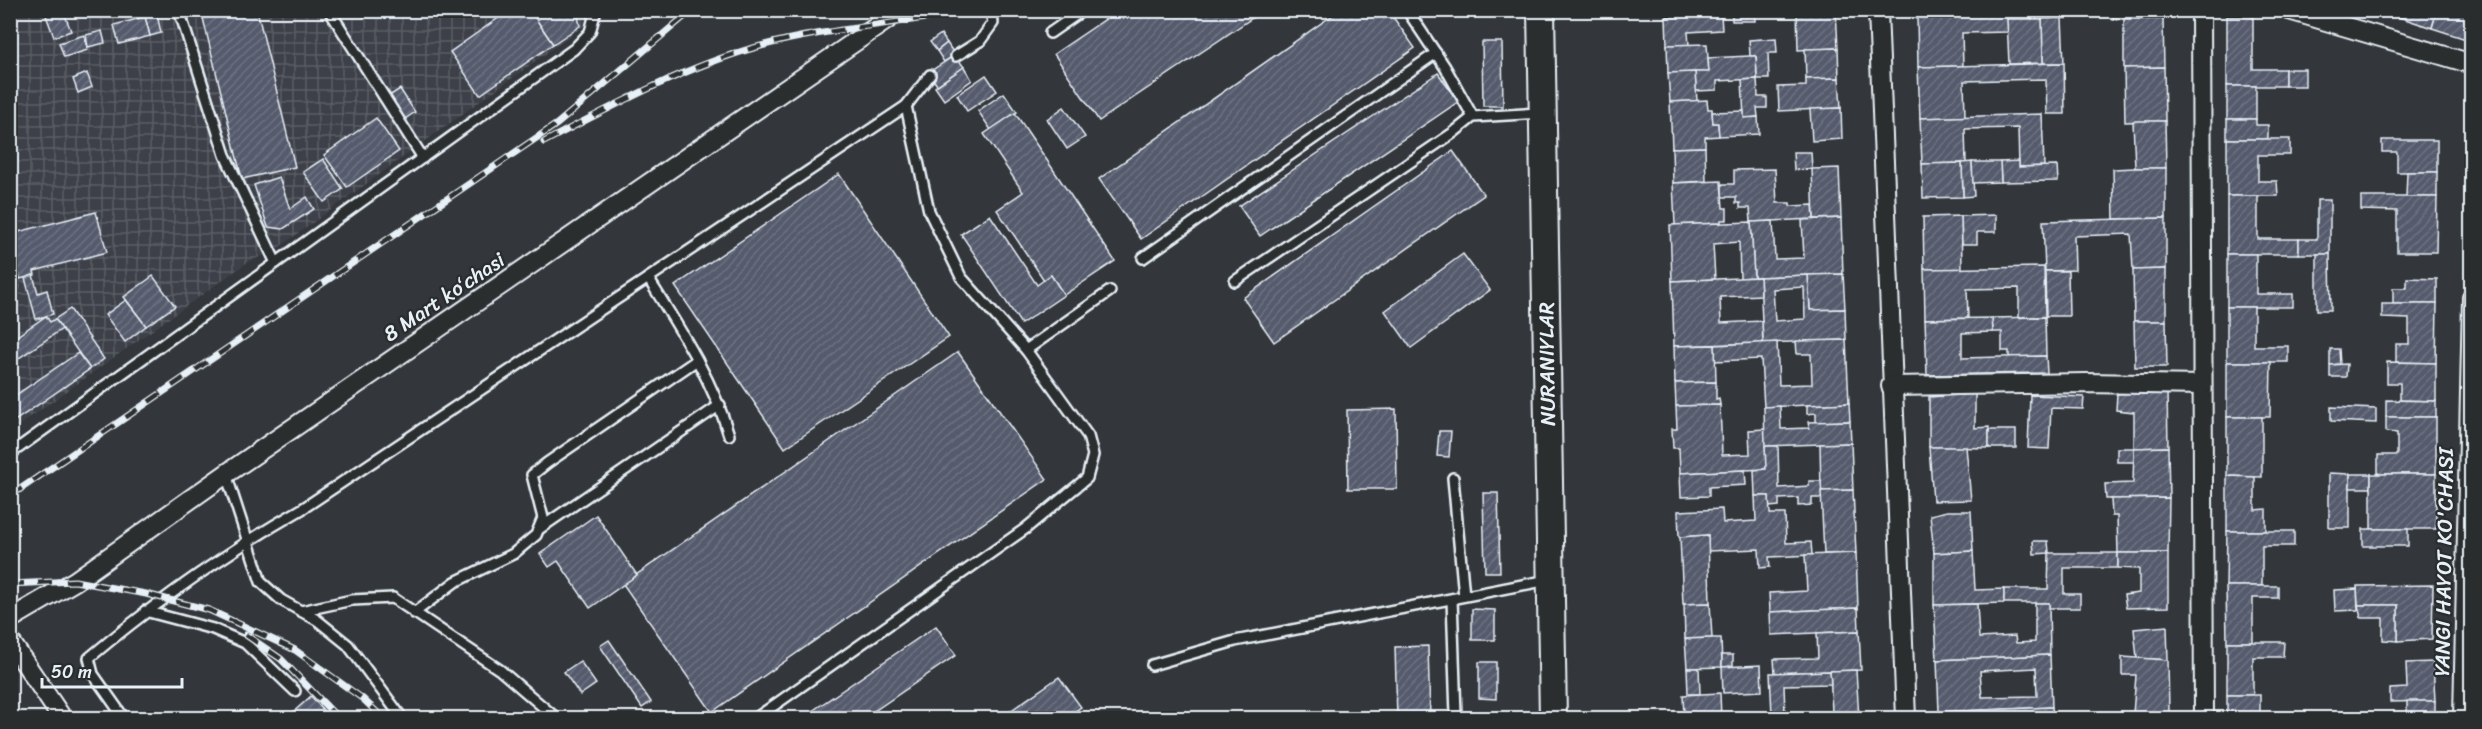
<svg xmlns="http://www.w3.org/2000/svg" width="2482" height="729" viewBox="0 0 2482 729" font-family="Sriracha,sans-serif">
  <defs>
    <pattern id="industrial-grid" width="8" height="8" patternUnits="userSpaceOnUse" patternTransform="scale(1.5)"><rect width="8" height="8" fill="#3d4149"/><path d="M0 4h8M4 0v8" fill="none" stroke="#595d64"/></pattern>
    <pattern id="building-hatch" width="6" height="6" patternUnits="userSpaceOnUse" patternTransform="scale(1.5)"><rect width="6" height="6" fill="#555a6c"/><path d="M-1 1l2-2M0 6l6-6M5 7l2-2" fill="none" stroke="#6d7282"/></pattern>
  </defs>
  <rect width="100%" height="100%" fill="#33363a"/>
  <filter id="ink" filterUnits="userSpaceOnUse"><feTurbulence type="fractalNoise" baseFrequency=".0167" numOctaves="2"/><feDisplacementMap in="SourceGraphic" scale="12" xChannelSelector="R" yChannelSelector="G"/><feConvolveMatrix kernelMatrix="1 2 1 2 8 2 1 2 1" color-interpolation-filters="sRGB"/></filter>
  <g filter="url(#ink)">
    <polygon fill="url(#industrial-grid)" points="11,11 586,11 588,23 274,251 248,262 11,431"/>
    <g fill="url(#building-hatch)" stroke="#e8f1f8" stroke-width="1.5" fill-rule="evenodd">
      <polygon points="44,10 63,10 71,31 54,37"/>
      <polygon points="201,10 257,10 295,167 242,179"/>
      <polygon points="362,10 389,10 389,13 363,17"/>
      <polygon points="510,10 530,10 553,44 480,95 450,52"/>
      <polygon points="530,10 577,10 580,26 553,44"/>
      <polygon points="1119,10 1264,10 1099,121 1054,54"/>
      <polygon points="1340,10 1388,10 1415,48 1141,239 1099,179"/>
      <polygon points="1668,10 1712,10 1712,15 1668,17"/>
      <polygon points="1797,10 1836,10 1838,48 1798,50"/>
      <polygon points="1917,10 1959,10 1959,15 1917,17"/>
      <polygon points="2032,10 2074,10 2074,18 2032,19"/>
      <rect x="2113" y="10" width="50" height="9"/>
      <polygon points="2378,10 2437,10 2432,28"/>
      <polygon points="2437,10 2472,10 2472,41 2432,28"/>
      <rect x="1732" y="12" width="23" height="9"/>
      <polygon points="157,14 161,33 150,36 145,17"/>
      <polygon points="2007,14 2008,32 1962,33 1963,66 1918,67 1917,17"/>
      <polygon points="1721,15 1722,30 1688,32 1689,45 1667,45 1666,17"/>
      <polygon points="2227,16 2253,16 2253,69 2285,69 2285,86 2227,86"/>
      <polygon points="145,17 150,36 119,44 114,25"/>
      <polygon points="2062,18 2064,63 2043,63 2042,19"/>
      <polygon points="2007,19 2042,19 2043,63 2009,64"/>
      <polygon points="2124,19 2163,19 2164,67 2124,68"/>
      <polygon points="102,31 105,43 88,47 86,35"/>
      <polygon points="941,34 947,43 937,51 930,42"/>
      <polygon points="84,35 88,50 64,57 59,43"/>
      <polygon points="1776,38 1777,53 1768,53 1769,79 1757,79 1756,56 1750,56 1749,40"/>
      <polygon points="1482,42 1502,42 1503,106 1483,106"/>
      <polygon points="947,43 955,55 944,62 937,51"/>
      <polygon points="1707,44 1709,72 1668,73 1667,45"/>
      <polygon points="1838,48 1839,78 1806,79 1805,49"/>
      <polygon points="955,55 964,67 937,85 928,73"/>
      <polygon points="1750,56 1756,56 1757,79 1717,81 1717,90 1696,91 1695,72 1709,72 1708,58"/>
      <polygon points="2064,63 2065,114 2047,114 2046,79 1964,81 1965,117 1920,118 1918,67"/>
      <polygon points="964,67 972,80 944,100 935,87"/>
      <polygon points="2164,67 2165,121 2125,122 2124,68"/>
      <rect x="2285" y="69" width="20" height="17"/>
      <polygon points="1695,72 1697,101 1670,102 1668,73"/>
      <polygon points="87,73 92,87 78,93 73,79"/>
      <polygon points="1438,73 1458,102 1260,236 1239,206"/>
      <polygon points="986,75 997,91 967,111 957,95"/>
      <polygon points="1839,78 1841,108 1779,111 1778,87 1806,86 1806,79"/>
      <polygon points="1757,79 1758,97 1767,97 1767,108 1757,108 1758,117 1744,118 1742,80"/>
      <rect x="2227" y="86" width="29" height="33"/>
      <polygon points="400,89 415,112 405,119 389,96"/>
      <polygon points="1004,93 1017,112 991,130 978,111"/>
      <polygon points="1707,100 1708,109 1712,109 1713,123 1718,123 1719,136 1705,137 1705,147 1672,148 1670,102"/>
      <polygon points="1064,107 1085,137 1067,149 1047,119"/>
      <polygon points="1841,108 1842,139 1812,141 1810,109"/>
      <polygon points="1744,111 1744,118 1758,117 1759,134 1719,136 1718,123 1713,123 1712,112"/>
      <polygon points="1015,113 1115,261 1064,295 1051,275 1044,280 997,210 1023,192 984,134"/>
      <polygon points="2042,114 2044,166 2019,167 2018,128 1965,129 1966,163 1922,164 1920,118"/>
      <polygon points="376,118 399,151 347,187 324,155"/>
      <polygon points="2227,119 2256,119 2256,125 2268,125 2268,139 2227,139"/>
      <polygon points="2133,121 2165,121 2166,168 2135,168"/>
      <polygon points="2227,139 2290,139 2290,155 2258,155 2258,181 2277,181 2278,196 2227,196"/>
      <polygon points="2382,140 2437,140 2437,172 2397,172 2397,152 2382,152"/>
      <polygon points="1705,147 1706,181 1673,183 1672,148"/>
      <polygon points="1453,151 1484,195 1274,342 1243,298"/>
      <polygon points="1793,152 1811,152 1812,169 1794,170"/>
      <polygon points="323,159 343,189 324,202 303,172"/>
      <polygon points="2019,161 2019,167 2057,166 2058,181 2001,182 2000,162"/>
      <polygon points="1972,162 1974,196 1963,197 1962,163"/>
      <polygon points="1972,162 2000,162 2001,182 1973,183"/>
      <polygon points="1962,163 1963,197 1923,198 1922,164"/>
      <polygon points="1839,168 1841,218 1814,219 1812,169"/>
      <polygon points="2135,168 2166,168 2166,218 2114,219 2113,169"/>
      <polygon points="1775,169 1777,203 1790,203 1790,206 1813,205 1814,219 1751,222 1750,208 1740,208 1740,203 1736,203 1736,197 1722,197 1722,184 1734,184 1734,170"/>
      <polygon points="2407,172 2437,172 2437,197 2406,197"/>
      <polygon points="839,174 949,337 785,448 675,286"/>
      <polygon points="279,177 290,209 307,197 314,209 283,229 268,227 254,185"/>
      <polygon points="1721,181 1723,208 1727,208 1727,220 1721,220 1721,223 1675,225 1673,183"/>
      <polygon points="2227,196 2258,196 2258,239 2299,239 2299,254 2227,254"/>
      <polygon points="2361,197 2437,197 2436,252 2397,252 2397,211 2361,210"/>
      <polygon points="2317,200 2330,200 2330,254 2299,254 2299,239 2317,239"/>
      <polygon points="96,212 107,252 34,271 35,275 20,279 10,244 10,234"/>
      <polygon points="990,215 1037,285 1051,275 1064,295 1021,324 961,234"/>
      <polygon points="1996,215 1996,232 1977,232 1977,244 1962,244 1961,216"/>
      <polygon points="1961,216 1962,269 1924,269 1923,217"/>
      <polygon points="1841,218 1843,274 1754,277 1751,222 1773,221 1775,259 1804,258 1802,220"/>
      <polygon points="2166,218 2166,269 2133,270 2131,234 2074,236 2075,270 2045,271 2043,221"/>
      <polygon points="1751,222 1754,277 1740,278 1739,242 1713,244 1715,279 1672,281 1670,225"/>
      <polygon points="1463,254 1490,290 1411,348 1385,311"/>
      <polygon points="2227,254 2256,254 2256,294 2293,294 2293,307 2227,307"/>
      <polygon points="2317,254 2330,254 2331,310 2317,310"/>
      <polygon points="2044,267 2045,317 2019,317 2019,288 1967,289 1968,318 1925,319 1924,269"/>
      <polygon points="2166,269 2166,321 2134,321 2133,270"/>
      <polygon points="2045,271 2068,271 2069,316 2046,316"/>
      <polygon points="1843,274 1845,309 1810,310 1808,275"/>
      <polygon points="33,275 38,293 47,290 53,314 36,319 25,278"/>
      <path d="M 1808,275 L 1810,310 L 1845,309 L 1846,340 L 1763,343 L 1760,277 ZM 1804,287 L 1805,319 L 1775,321 L 1773,289 Z"/>
      <polygon points="153,276 175,306 146,326 124,297"/>
      <polygon points="1760,277 1761,295 1720,297 1721,323 1762,321 1763,343 1674,346 1672,281"/>
      <polygon points="2407,278 2437,279 2437,304 2393,304 2393,288 2407,288"/>
      <polygon points="126,300 146,326 125,342 105,315"/>
      <polygon points="2382,304 2437,304 2436,363 2396,362 2396,344 2409,344 2409,319 2382,318"/>
      <polygon points="2227,307 2254,307 2254,346 2288,346 2288,362 2227,362"/>
      <polygon points="70,309 104,359 90,369 55,319"/>
      <polygon points="46,316 50,322 55,319 62,329 10,364 10,341"/>
      <polygon points="2045,317 2046,356 2009,357 2009,351 2002,351 2002,332 1993,332 1992,318"/>
      <polygon points="1992,318 1993,332 1962,333 1962,358 2046,356 2047,373 1927,375 1925,319"/>
      <polygon points="2134,321 2166,321 2167,367 2135,367"/>
      <polygon points="1846,340 1849,403 1764,407 1761,359 1715,361 1715,345 1777,342 1779,385 1812,384 1811,354 1797,354 1796,341"/>
      <polygon points="1715,345 1716,382 1675,383 1674,346"/>
      <polygon points="2330,349 2339,349 2340,364 2330,365"/>
      <polygon points="958,352 1047,479 712,712 623,584"/>
      <polygon points="78,353 90,369 13,422 10,419 10,399"/>
      <polygon points="2227,362 2271,362 2270,417 2227,417"/>
      <polygon points="2387,362 2436,363 2436,401 2400,400 2400,383 2387,383"/>
      <polygon points="2347,364 2346,377 2330,377 2330,365"/>
      <polygon points="1716,382 1716,399 1719,398 1720,405 1676,406 1675,383"/>
      <polygon points="2167,391 2168,447 2134,448 2134,412 2116,410 2117,394"/>
      <polygon points="1975,394 1975,428 1989,427 1989,448 1929,447 1929,397"/>
      <polygon points="2030,395 2084,397 2083,409 2051,408 2049,449 2028,448"/>
      <polygon points="2386,400 2436,401 2436,417 2386,417"/>
      <polygon points="1849,403 1850,421 1816,422 1816,413 1807,414 1807,405"/>
      <polygon points="1720,405 1722,455 1750,454 1749,430 1765,429 1766,469 1680,473 1679,448 1673,448 1672,429 1677,429 1676,406"/>
      <polygon points="1780,406 1781,429 1809,428 1808,422 1850,421 1851,443 1765,446 1764,407"/>
      <polygon points="2331,407 2376,409 2376,423 2331,421"/>
      <polygon points="1396,409 1397,489 1348,489 1347,410"/>
      <polygon points="2227,417 2262,417 2262,477 2227,476"/>
      <polygon points="2386,417 2436,417 2436,474 2378,474 2378,455 2397,455 2397,433 2386,432"/>
      <rect x="1989" y="430" width="27" height="18"/>
      <polygon points="1439,431 1451,431 1449,457 1437,456"/>
      <polygon points="1851,443 1853,490 1821,491 1820,444"/>
      <polygon points="1765,446 1778,446 1779,488 1809,486 1809,481 1821,481 1822,498 1812,498 1812,505 1798,506 1798,498 1779,499 1779,506 1769,507 1769,496 1755,496 1754,470 1766,469"/>
      <polygon points="1929,447 1966,447 1971,500 1933,501"/>
      <polygon points="2168,447 2169,498 2106,499 2105,484 2133,483 2134,448"/>
      <rect x="2117" y="448" width="17" height="14"/>
      <polygon points="1745,470 1746,485 1709,487 1709,496 1681,497 1680,473"/>
      <polygon points="2329,473 2350,474 2350,528 2329,528"/>
      <rect x="2350" y="474" width="21" height="14"/>
      <rect x="2371" y="474" width="65" height="55"/>
      <polygon points="2227,476 2255,477 2255,510 2266,509 2266,531 2227,531"/>
      <polygon points="1853,490 1856,553 1824,554 1821,491"/>
      <polygon points="1483,493 1498,493 1500,572 1485,572"/>
      <polygon points="1755,496 1769,496 1770,514 1785,514 1786,543 1811,542 1812,555 1769,557 1770,567 1760,568 1759,549 1708,551 1708,535 1679,537 1678,511 1722,509 1723,523 1756,521"/>
      <polygon points="2169,498 2168,553 2118,553 2117,516 2112,516 2111,499"/>
      <polygon points="1947,511 1971,511 1973,551 1934,553 1930,515"/>
      <polygon points="596,515 637,575 590,608 558,561 549,567 540,554"/>
      <rect x="2363" y="529" width="45" height="17"/>
      <polygon points="2227,531 2294,531 2294,546 2262,546 2262,586 2226,586"/>
      <polygon points="1708,535 1710,603 1683,604 1680,537"/>
      <polygon points="2033,541 2048,541 2049,553 2034,554"/>
      <polygon points="1973,551 1975,590 2004,589 2004,603 1934,605 1934,553"/>
      <polygon points="1856,553 1858,608 1770,612 1769,593 1807,591 1805,555"/>
      <polygon points="2049,553 2118,553 2118,568 2064,568 2064,594 2080,594 2080,608 2049,608 2049,603 2004,603 2004,589 2048,589"/>
      <polygon points="2118,553 2168,553 2168,607 2126,608 2124,595 2139,593 2139,569 2118,568"/>
      <polygon points="2433,585 2432,639 2398,641 2398,605 2358,605 2357,586"/>
      <polygon points="2226,586 2278,586 2278,598 2253,598 2253,642 2227,642"/>
      <polygon points="2357,589 2358,610 2335,611 2334,590"/>
      <polygon points="1710,603 1712,638 1685,639 1684,604"/>
      <polygon points="2035,603 2049,603 2050,655 1937,660 1934,605 1977,604 1979,638 2015,636 2016,643 2035,642"/>
      <polygon points="2358,605 2398,605 2398,641 2383,640 2383,618 2361,618"/>
      <polygon points="1858,608 1859,631 1771,635 1770,612"/>
      <polygon points="1472,609 1495,610 1495,640 1472,640"/>
      <polygon points="936,626 956,655 864,718 802,718"/>
      <polygon points="2167,626 2168,660 2137,658 2134,629"/>
      <polygon points="1859,631 1861,670 1775,673 1774,659 1818,658 1817,633"/>
      <polygon points="1712,638 1721,638 1722,667 1687,668 1685,639"/>
      <polygon points="609,640 651,702 642,708 600,646"/>
      <polygon points="2227,642 2284,642 2283,657 2253,657 2253,695 2227,695"/>
      <polygon points="1428,646 1430,718 1397,718 1395,647"/>
      <polygon points="1722,655 1733,655 1733,666 1722,667"/>
      <path d="M 2050,655 L 2052,707 L 1939,712 L 1937,660 ZM 2036,668 L 2037,696 L 1982,697 L 1980,671 Z"/>
      <polygon points="2122,657 2168,660 2169,713 2133,714 2136,675 2122,675"/>
      <polygon points="580,661 596,684 580,695 564,672"/>
      <polygon points="1479,662 1496,662 1496,699 1479,698"/>
      <polygon points="2433,662 2435,701 2390,702 2390,689 2407,688 2406,663"/>
      <polygon points="1761,665 1762,691 1723,693 1722,667"/>
      <polygon points="1687,668 1699,668 1700,694 1688,694"/>
      <polygon points="1856,670 1859,718 1772,718 1772,714 1832,712 1830,671"/>
      <polygon points="1830,671 1831,684 1784,685 1785,714 1772,714 1770,673"/>
      <polygon points="1059,677 1081,707 1065,718 1000,718"/>
      <polygon points="1720,693 1721,718 1684,718 1683,695"/>
      <rect x="2227" y="695" width="33" height="23"/>
      <polygon points="311,696 330,718 293,718 290,715"/>
      <rect x="2407" y="701" width="28" height="17"/>
      <polygon points="2052,707 2053,718 1939,718 1939,712"/>
      <polygon points="2169,713 2168,718 2108,718 2108,714"/>
    </g>
    <g fill="none" stroke-linecap="round" stroke-linejoin="round">
      <g stroke="#e8f1f8" stroke-width="14">
        <g id="service">
          <polyline points="179,10 225,155 276,263"/>
          <polyline points="329,10 423,158"/>
          <polyline points="1407,10 1445,67 1473,117"/>
          <polyline points="1050,33 1083,10"/>
          <polyline points="956,56 980,41 993,23 991,10"/>
          <polyline points="1143,258 1436,53"/>
          <path d="M 648,278 C 679,328 712,378 729,435"/>
          <polyline points="1235,281 1453,133 1473,117 1540,113"/>
          <polyline points="10,288 13,287"/>
          <polyline points="1026,350 1110,291"/>
          <polyline points="10,454 574,49 590,32 596,10"/>
          <polyline points="226,474 261,582 281,600 317,620 348,645 402,718"/>
          <polyline points="1453,478 1464,596"/>
          <polyline points="539,529 720,405"/>
          <polyline points="1452,599 1456,715"/>
          <polyline points="145,611 213,629 245,643 295,691"/>
          <polyline points="301,611 352,600 393,598 500,670 556,718"/>
          <polyline points="414,613 455,582 513,554 536,535 543,518 532,475 547,463 697,360"/>
          <polyline points="1152,665 1235,641 1548,580"/>
          <path d="M 124,718 L 93,674 L 89,658 C 157,601 225,553 302,509 L 906,106 L 930,75"/>
          <polyline points="756,718 1025,529 1087,478 1093,455 1088,436 1026,350 961,277 929,211 906,106"/>
        </g>
      </g>
      <g stroke="#e8f1f8" stroke-width="22">
        <g id="minor">
          <polyline points="1878,10 1906,718"/>
          <polyline points="2201,10 2204,718"/>
          <polyline points="2289,10 2472,64"/>
          <polyline points="1891,386 2086,383 2202,385"/>
          <polyline points="10,619 75,581 226,474 901,10"/>
          <polyline points="10,641 62,718"/>
          <polyline points="2463,718 2472,298"/>
        </g>
      </g>
      <g stroke="#e8f1f8" stroke-width="30">
        <polyline id="secondary" points="1541,10 1553,718"/>
      </g>
      <use href="#service" stroke="#2a2d2e" stroke-width="9"/>
      <use href="#minor" stroke="#2a2d2e" stroke-width="18"/>
      <use href="#secondary" stroke="#2a2d2e" stroke-width="26"/>
      <g stroke="#e8f1f8" stroke-width="7">
        <g id="rail">
          <path d="M 544,142 C 611,107 684,67 757,47 C 826,28 902,24 973,10"/>
          <polyline points="10,496 557,124 692,10"/>
          <polyline points="10,584 75,581 146,594 209,610 295,650 363,699 383,718"/>
          <polyline points="246,635 281,659 338,718"/>
        </g>
      </g>
      <use href="#rail" stroke="#2a2d2e" stroke-width="4.5" stroke-dasharray="14" stroke-linecap="butt"/>
    </g>
  </g>
  <g text-anchor="middle" dominant-baseline="central" stroke-width="4.5" stroke-linejoin="round" paint-order="stroke">
    <g font-size="21" fill="#e8f1f8" stroke="#2a2d2e">
      <text transform="translate(444 297) rotate(-34)">8 Mart koʻchasi</text>
      <text transform="translate(1547 364) rotate(-91)">NURANIYLAR</text>
      <text transform="translate(2444 562) rotate(-89)">YANGI HAYOT KO'CHASI</text>
    </g>
  </g>
  <rect width="2482" height="729" fill="none" stroke="#2a2d2e" stroke-width="36"/>
  <rect x="18" y="18" width="2446" height="693" fill="none" stroke="#e8f1f8" stroke-width="2" filter="url(#ink)"/>
  <path d="M42 678v9h140v-9" fill="none" stroke="#e8f1f8" stroke-width="3"/>
  <text x="51" y="678" font-size="18" fill="#e8f1f8" stroke="#2a2d2e" stroke-width="4.5" paint-order="stroke">50 m</text>
</svg>
